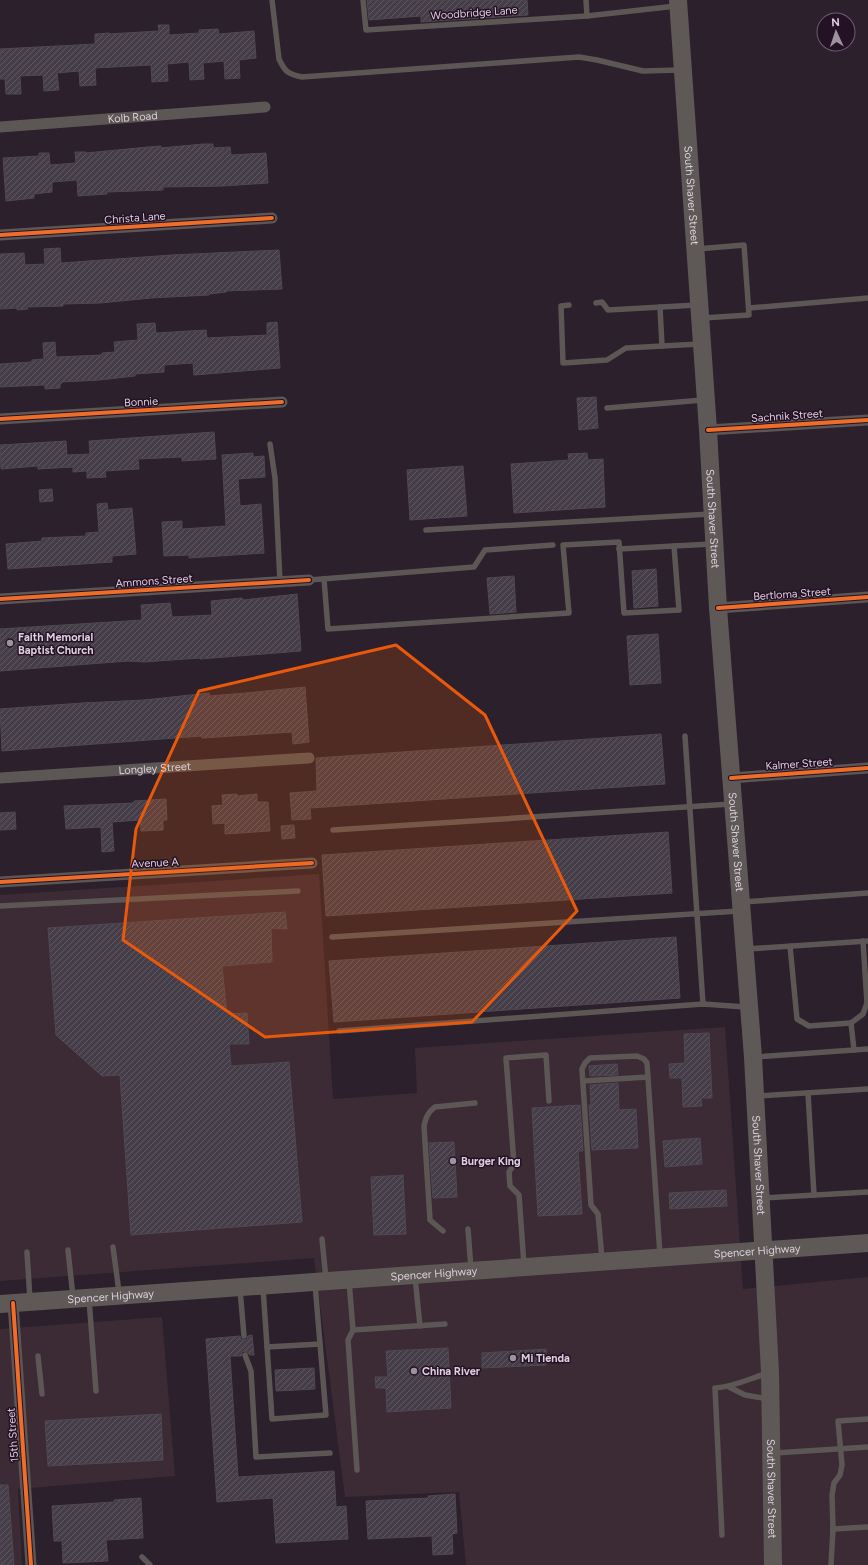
<svg xmlns="http://www.w3.org/2000/svg" width="868" height="1565" viewBox="0 0 868 1565" font-family="Figtree,sans-serif">
  <defs>
    <pattern id="building-hatch" width="6" height="6" patternUnits="userSpaceOnUse"><rect width="6" height="6" fill="#453d48"/><path d="M-1 1l2-2M0 6l6-6M5 7l2-2" fill="none" stroke="#5f5862"/></pattern>
  </defs>
  <rect width="100%" height="100%" fill="#2b202b"/>
  <g fill="#3c2b35">
    <polygon points="319,874 333,1099 417,1093 415,1048 725,1027 743,1289 868,1277 868,1565 466,1565 459,1492 345,1497 314,1258 0,1281 0,895"/>
    <polygon points="162,1317 175,1476 18,1489 22,1565 0,1565 0,1329"/>
  </g>
  <g fill="url(#building-hatch)" stroke="#4f4852">
    <polygon points="367,0 527,0 528,15 421,22 421,16 369,20"/>
    <polygon points="158,25 169,25 169,35 199,33 199,30 218,29 219,34 254,31 256,58 239,60 240,78 225,79 224,61 203,63 204,79 190,80 189,62 167,64 168,81 152,82 151,65 95,68 96,85 80,86 79,71 57,73 59,90 44,91 43,75 20,76 21,94 6,94 5,79 0,79 0,49 95,44 95,34 109,33 109,34 159,31"/>
    <polygon points="203,144 213,144 213,148 230,147 231,155 266,153 268,183 224,186 163,187 163,190 107,192 107,194 78,196 77,180 52,182 52,192 34,194 34,198 6,201 3,158 39,156 39,153 49,153 50,165 76,163 75,152 86,152 86,153 148,147 161,146 161,148"/>
    <polygon points="60,248 61,263 171,255 279,250 282,289 226,291 226,292 209,294 209,295 151,298 100,303 63,304 63,306 27,307 28,309 17,310 17,308 0,309 0,254 24,253 25,265 45,264 44,249"/>
    <polygon points="277,322 280,368 194,375 193,363 164,365 164,372 135,374 135,376 99,380 62,382 62,383 60,384 60,388 45,389 45,385 0,387 0,364 32,362 32,360 44,359 43,343 55,342 56,357 102,355 102,353 115,352 114,342 138,340 137,324 155,323 156,333 206,330 207,338 267,335 267,323"/>
    <polygon points="596,397 598,428 579,430 577,398"/>
    <polygon points="214,432 216,459 182,461 182,457 138,459 139,469 105,471 106,477 87,478 87,471 73,472 73,467 38,469 38,466 1,469 0,445 66,441 67,455 90,454 89,441"/>
    <polygon points="253,453 253,457 264,456 265,477 238,479 240,506 261,504 264,553 189,558 189,555 164,556 162,522 182,521 182,529 226,526 222,455"/>
    <polygon points="587,453 588,460 603,459 605,507 514,513 511,464 569,460 568,454"/>
    <polygon points="463,466 467,516 410,520 407,470"/>
    <polygon points="52,489 53,501 40,502 39,490"/>
    <polygon points="107,503 108,510 132,508 136,554 112,556 112,562 8,569 6,544 42,541 42,538 86,536 86,533 99,532 97,504"/>
    <polygon points="656,569 658,606 634,608 632,571"/>
    <polygon points="514,576 516,612 490,614 487,578"/>
    <polygon points="297,594 301,651 200,659 200,658 144,662 128,661 0,671 0,629 142,620 141,605 170,603 172,617 212,615 211,601 242,598 243,600"/>
    <polygon points="658,634 661,683 630,685 627,636"/>
    <polygon points="305,687 309,742 293,744 292,732 202,738 202,736 2,751 0,709 82,703 144,700 209,693 210,696 246,693"/>
    <polygon points="661,734 665,784 310,808 311,819 292,820 290,793 317,791 316,758"/>
    <polygon points="237,794 237,796 257,794 257,802 268,802 270,831 225,834 225,823 213,824 212,806 223,805 222,795"/>
    <polygon points="166,799 167,820 163,820 163,830 141,831 140,820 112,822 114,851 102,852 101,827 66,829 64,806 134,803 134,801"/>
    <polygon points="15,812 16,829 0,830 0,813"/>
    <polygon points="294,825 295,838 282,839 281,826"/>
    <polygon points="668,832 672,893 326,916 322,855"/>
    <polygon points="285,912 287,929 271,928 272,962 222,966 227,1014 247,1013 249,1044 229,1044 231,1066 289,1062 302,1222 131,1235 120,1075 102,1076 56,1035 48,928"/>
    <polygon points="676,937 680,998 334,1022 329,961"/>
    <polygon points="709,1033 712,1098 701,1098 702,1106 683,1107 682,1078 670,1078 669,1064 685,1063 684,1034"/>
    <polygon points="617,1064 618,1075 590,1076 589,1066"/>
    <polygon points="618,1083 619,1110 636,1109 638,1148 592,1150 589,1105 591,1105 590,1085"/>
    <polygon points="580,1105 583,1151 578,1151 582,1214 538,1216 532,1108"/>
    <polygon points="700,1138 702,1164 665,1167 663,1141"/>
    <polygon points="454,1142 457,1197 433,1198 429,1143"/>
    <polygon points="403,1175 406,1234 374,1235 371,1177"/>
    <polygon points="726,1190 727,1206 670,1209 669,1193"/>
    <polygon points="252,1335 254,1355 250,1355 245,1351 242,1352 241,1356 230,1356 238,1477 334,1471 336,1507 346,1506 348,1539 276,1543 273,1498 217,1502 206,1339 240,1336 241,1339 244,1340 247,1339 248,1336"/>
    <polygon points="448,1348 451,1408 387,1412 386,1388 376,1388 375,1377 388,1377 386,1351"/>
    <polygon points="546,1349 546,1365 482,1368 482,1353"/>
    <polygon points="314,1368 315,1389 276,1391 275,1370"/>
    <polygon points="161,1414 163,1460 48,1466 45,1421"/>
    <polygon points="0,1485 8,1485 14,1565 0,1565"/>
    <polygon points="455,1494 457,1533 452,1534 453,1554 433,1555 432,1536 368,1539 366,1501 429,1498 428,1496"/>
    <polygon points="141,1498 143,1538 106,1540 108,1561 63,1563 62,1541 54,1541 52,1506 114,1502 114,1500"/>
  </g>
  <g fill="none" stroke-linecap="round" stroke-linejoin="round">
    <g stroke="#5c5755" stroke-width="5.5">
      <path d="M 272,0 L 279,59 C 285,72 288,74 302,77 L 579,57 L 597,60 L 643,71 L 680,70"/>
      <polyline points="363,0 366,30 587,16 676,6"/>
      <polyline points="586,0 587,16"/>
      <polyline points="697,249 744,245 749,315 703,318"/>
      <polyline points="596,303 602,302 608,310 697,305"/>
      <polyline points="569,305 561,306 563,363 607,360 626,348 699,344"/>
      <polyline points="660,307 662,346"/>
      <polyline points="749,308 868,298"/>
      <polyline points="607,408 703,400"/>
      <polyline points="270,444 275,478 280,582"/>
      <polyline points="426,530 711,514"/>
      <polyline points="619,549 674,546"/>
      <polyline points="324,579 328,629 569,613 563,545 619,542 624,613 679,610 674,546 712,544"/>
      <polyline points="309,580 474,567 485,550 553,545"/>
      <polyline points="685,736 703,1004"/>
      <polyline points="333,830 731,804"/>
      <polyline points="743,902 868,893"/>
      <polyline points="0,906 298,891"/>
      <polyline points="332,937 739,911"/>
      <polyline points="790,946 797,1019 809,1026 851,1023 854,1050"/>
      <polyline points="747,949 868,941"/>
      <polyline points="851,1023 863,1014 867,1003 863,941"/>
      <polyline points="339,1031 703,1004 746,1007"/>
      <polyline points="756,1057 868,1049"/>
      <polyline points="583,1081 648,1077"/>
      <polyline points="808,1093 814,1195"/>
      <polyline points="758,1096 868,1089"/>
      <polyline points="763,1198 868,1192"/>
      <polyline points="468,1229 471,1269"/>
      <path d="M 443,1231 L 430,1220 L 424,1126 C 426,1117 428,1112 435,1107 L 475,1103"/>
      <polyline points="322,1239 326,1279"/>
      <polyline points="113,1247 119,1292"/>
      <polyline points="68,1250 73,1297"/>
      <polyline points="27,1252 30,1300"/>
      <polyline points="602,1259 598,1214 591,1205 582,1069 585,1063 590,1058 637,1056 644,1059 647,1063 660,1255"/>
      <polyline points="524,1265 519,1195 510,1186 509,1172 514,1164 506,1058 546,1055 549,1101"/>
      <polyline points="415,1277 420,1326"/>
      <polyline points="349,1281 353,1330 348,1340 357,1470"/>
      <polyline points="263,1288 272,1419 326,1415 315,1284"/>
      <polyline points="240,1289 244,1336"/>
      <polyline points="89,1299 96,1391"/>
      <polyline points="353,1330 445,1324"/>
      <polyline points="267,1347 320,1344"/>
      <polyline points="245,1355 251,1371 256,1457 330,1453"/>
      <polyline points="38,1356 42,1394"/>
      <polyline points="729,1387 745,1395 769,1399"/>
      <polyline points="775,1453 868,1447"/>
      <polyline points="833,1529 868,1527"/>
      <path d="M 722,1535 L 715,1388 C 734,1387 751,1378 768,1373"/>
      <polyline points="142,1557 150,1565"/>
      <polyline points="831,1565 833,1529 832,1495 834,1483 840,1475 842,1465 838,1421 868,1419"/>
    </g>
    <g stroke="#5c5755" stroke-width="11">
      <path id="s1" d="M 0,127 L 265,107"/>
      <polyline points="0,235 272,218"/>
      <polyline points="0,419 282,402"/>
      <polyline points="708,430 868,420"/>
      <polyline points="0,599 309,580"/>
      <polyline points="718,608 868,597"/>
      <path id="s2" d="M 0,778 L 309,758"/>
      <polyline points="731,778 868,768"/>
      <polyline points="0,882 312,863"/>
      <polyline points="13,1303 31,1565"/>
    </g>
    <g stroke="#5e5957" stroke-width="18">
      <path id="s3" d="M 678,0 L 708,430 L 718,608 L 753,1057 L 770,1372 L 773,1565"/>
      <path id="s4" d="M 0,1304 L 868,1243"/>
    </g>
    <g stroke="#251126" stroke-width="6">
      <g id="cycleway">
        <polyline points="0,235 272,218"/>
        <polyline points="0,419 282,402"/>
        <polyline points="708,430 868,420"/>
        <polyline points="0,599 309,580"/>
        <polyline points="718,608 868,597"/>
        <polyline points="731,778 868,768"/>
        <polyline points="0,882 312,863"/>
        <polyline points="13,1303 31,1565"/>
      </g>
    </g>
    <use href="#cycleway" stroke="#ee6e29" stroke-width="4"/>
  </g>
  <path fill="#e8590c" fill-opacity="0.2" stroke="#e8590c" stroke-width="3" stroke-linejoin="round" d="M 396,645 L 485,715 L 577,911 L 472,1022 L 265,1037 L 123,940 L 136,829 L 199,691 Z"/>
  <g fill="#9f929f" stroke="#251126" stroke-width="1.5">
    <circle cx="10" cy="643" r="4"/>
    <circle cx="453" cy="1161" r="4"/>
    <circle cx="513" cy="1358" r="4"/>
    <circle cx="414" cy="1371" r="4"/>
  </g>
  <g text-anchor="middle" dominant-baseline="central" stroke-width="3" stroke-linejoin="round" paint-order="stroke">
    <g font-size="11" fill="#ded0de" stroke="#251126">
      <text transform="translate(474 13) rotate(-4)">Woodbridge Lane</text>
      <text stroke="none"><textPath href="#s1" startOffset="133">Kolb Road</textPath></text>
      <text stroke="none"><textPath href="#s3" startOffset="196">South Shaver Street</textPath></text>
      <text transform="translate(135 218) rotate(-4)">Christa Lane</text>
      <text transform="translate(141 402) rotate(-3)">Bonnie</text>
      <text transform="translate(787 416) rotate(-4)">Sachnik Street</text>
      <text stroke="none"><textPath href="#s3" startOffset="520">South Shaver Street</textPath></text>
      <text transform="translate(154 581) rotate(-4)">Ammons Street</text>
      <text transform="translate(792 594) rotate(-4)">Bertloma Street</text>
      <text transform="translate(799 764) rotate(-4)">Kalmer Street</text>
      <text stroke="none"><textPath href="#s2" startOffset="155">Longley Street</textPath></text>
      <text stroke="none"><textPath href="#s3" startOffset="844">South Shaver Street</textPath></text>
      <text transform="translate(155 863) rotate(-3)">Avenue A</text>
      <text stroke="none"><textPath href="#s3" startOffset="1168">South Shaver Street</textPath></text>
      <text stroke="none"><textPath href="#s4" startOffset="759">Spencer Highway</textPath></text>
      <text stroke="none"><textPath href="#s4" startOffset="435">Spencer Highway</textPath></text>
      <text stroke="none"><textPath href="#s4" startOffset="111">Spencer Highway</textPath></text>
      <text transform="translate(13 1435) rotate(-94)">15th Street</text>
      <text stroke="none"><textPath href="#s3" startOffset="1492">South Shaver Street</textPath></text>
    </g>
    <g font-size="11" font-weight="bold" fill="#ded0de" stroke="#251126" text-anchor="start">
      <text x="18" y="637">Faith Memorial<tspan x="18" dy="13">Baptist Church</tspan></text>
      <text x="461" y="1161">Burger King</text>
      <text x="521" y="1358">Mi Tienda</text>
      <text x="422" y="1371">China River</text>
    </g>
  </g>
  <g transform="translate(836 32) rotate(357)"><circle r="19" fill="#251126" stroke="#6f5d70"/>
  <path d="M0-3L7 15L0 10L-7 15Z" fill="#9f929f"/>
  <text y="-6" font-size="11" font-weight="bold" text-anchor="middle" fill="#ded0de">N</text>
  </g>
</svg>
